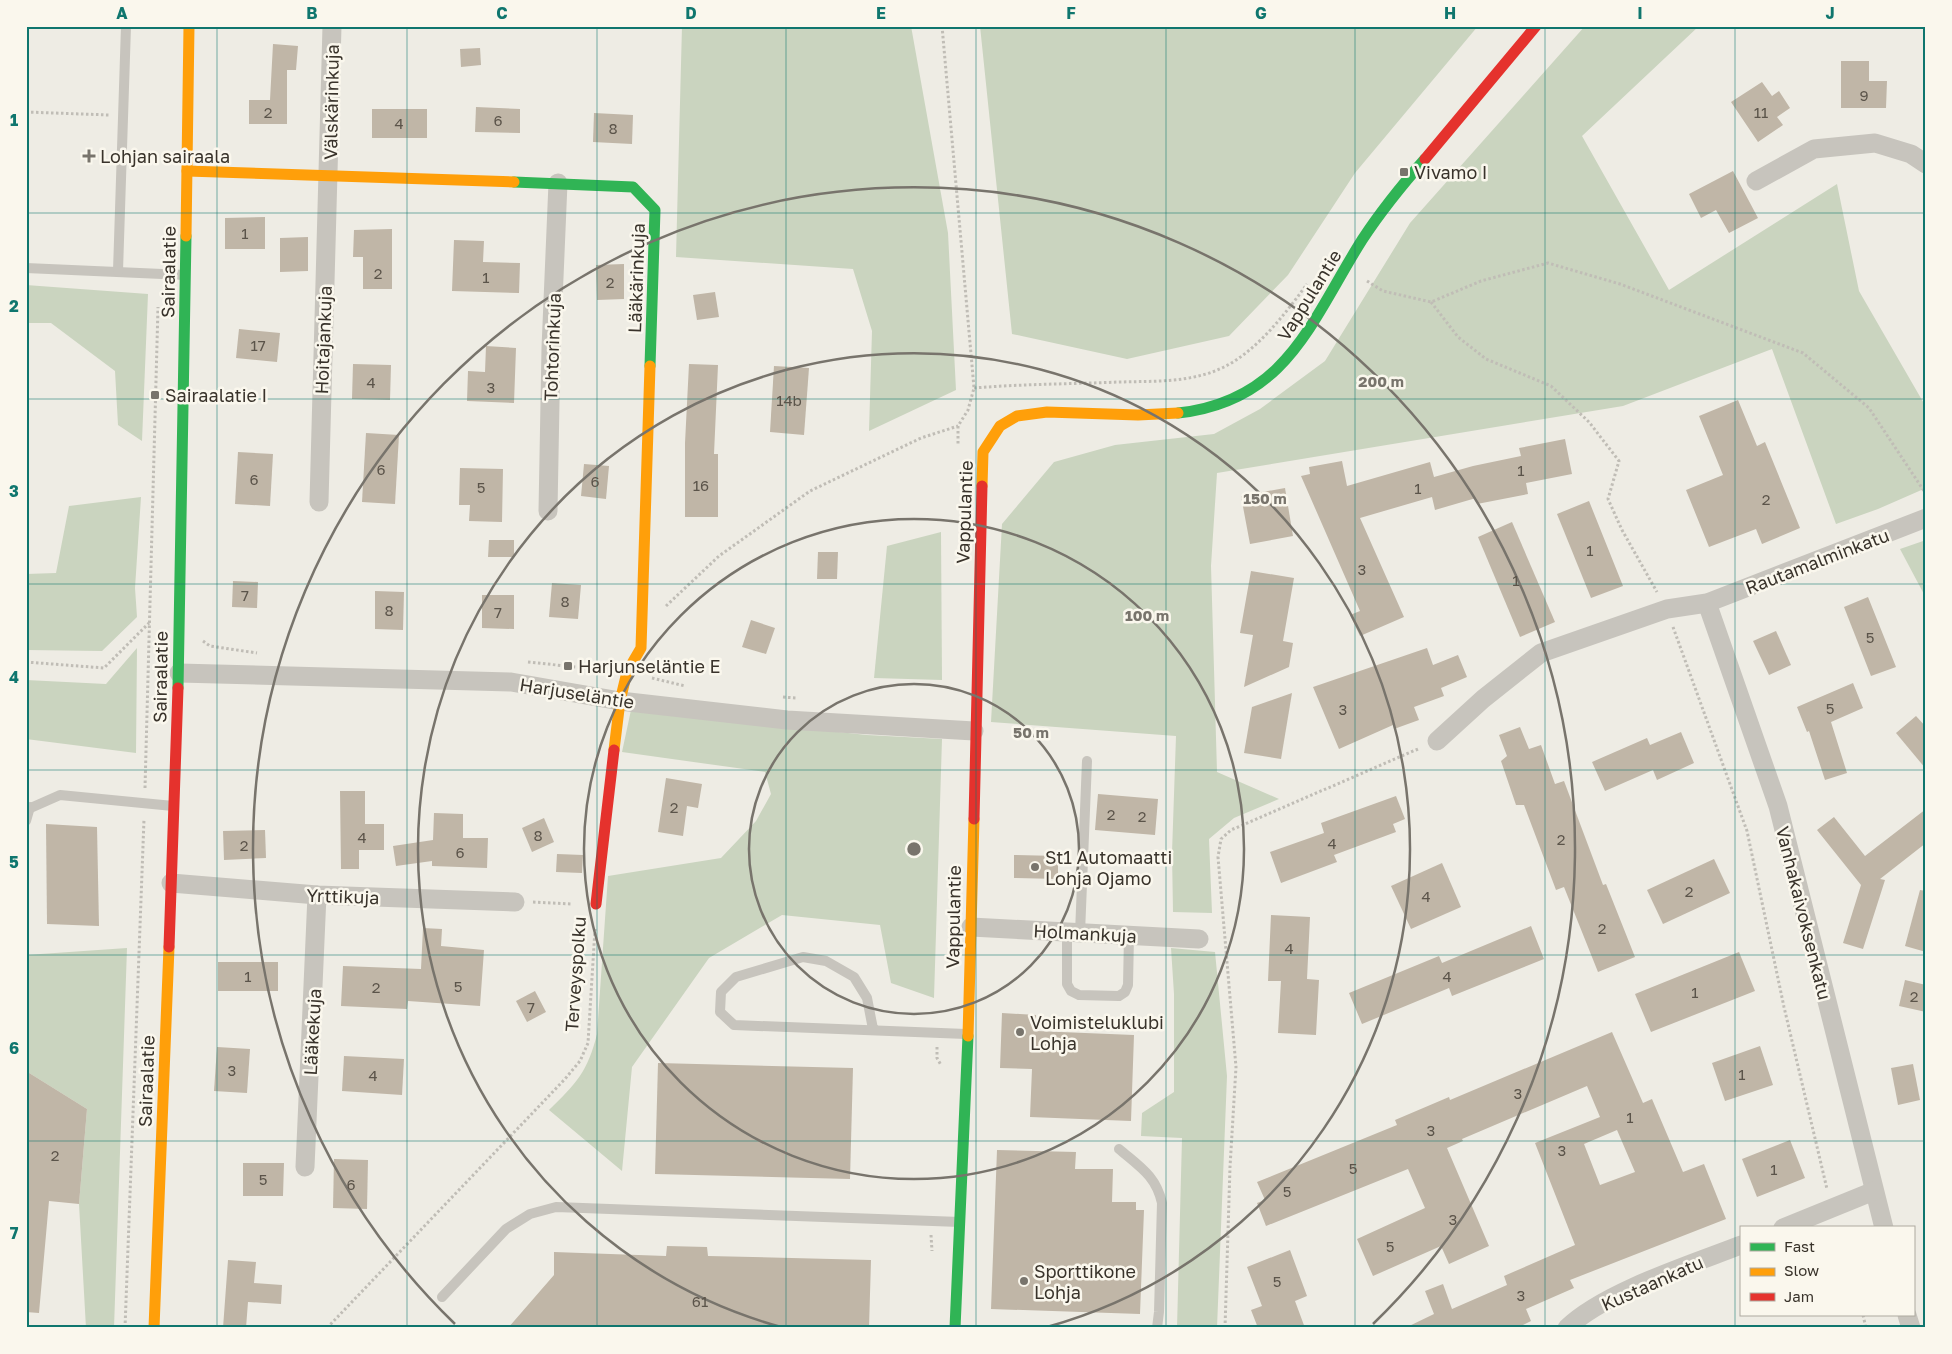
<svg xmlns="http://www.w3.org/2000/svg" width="1952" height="1354" viewBox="0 0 1952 1354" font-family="'Golos Text',sans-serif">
  <rect width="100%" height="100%" fill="#eeece4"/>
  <g fill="#cad4bf">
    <polygon points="682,26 911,26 948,233 956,390 869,431 872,331 853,269 676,257"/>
    <polygon points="980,26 1478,26 1355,173 1288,275 1229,336 1127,359 1012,334"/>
    <polygon points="1585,26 1699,26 1582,136 1669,290 1837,184 1859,291 1926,407 1926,488 1878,509 1836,524 1772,349 1623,406 1217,473 1211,566 1217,772 1279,799 1234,818 1209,839 1212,913 1173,912 1172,853 1176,736 991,722 1002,524 1054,462 1115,445 1214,434 1260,409 1325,361 1410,223"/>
    <polygon points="26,285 148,294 142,441 118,425 115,371 51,323 26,323"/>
    <polygon points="141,497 135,588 137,617 102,651 26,650 26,574 56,573 69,506"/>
    <polygon points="941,532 942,680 874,678 887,546"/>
    <polygon points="1926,540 1926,598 1900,549"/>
    <polygon points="137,648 136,753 26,739 26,680 106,684"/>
    <path d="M 631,710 L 867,735 L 942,739 L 934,998 L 891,983 L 880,925 L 782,915 L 709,958 L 632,1067 L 622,1171 L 549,1110 C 576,1084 588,1071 597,1034 L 608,876 L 721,858 L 756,821 L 771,794 L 765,772 L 622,752 Z"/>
    <polygon points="127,948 114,1328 86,1328 79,1204 87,1109 26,1071 26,955"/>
    <polygon points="1171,948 1215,952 1227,1076 1217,1328 1177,1328 1182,1138 1141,1136 1142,1113 1174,1092 1174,994"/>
  </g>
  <g fill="#c0b6a7" fill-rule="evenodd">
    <polygon points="273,44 298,46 296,70 287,70 287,124 249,124 249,100 270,100"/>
    <polygon points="480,48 481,65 461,67 460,49"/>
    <polygon points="1841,61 1869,61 1869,81 1887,81 1886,108 1841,108"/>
    <polygon points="1762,82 1772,96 1779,91 1790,108 1777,117 1783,125 1758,142 1731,102"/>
    <polygon points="476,107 520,109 520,133 475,132"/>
    <rect x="372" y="109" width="55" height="29"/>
    <polygon points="594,113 633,115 632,144 593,142"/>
    <polygon points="1733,171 1758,218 1729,233 1716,210 1701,218 1689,194"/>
    <polygon points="265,217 265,249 225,249 225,218"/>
    <polygon points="392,229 392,289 363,289 363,257 353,257 354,230"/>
    <polygon points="308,237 308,271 280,272 280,238"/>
    <polygon points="454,240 484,241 483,262 520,263 519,293 452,291"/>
    <polygon points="624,264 624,299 597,300 596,265"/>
    <polygon points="715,292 719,317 697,320 693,295"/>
    <polygon points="239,329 280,333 277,362 236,358"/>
    <polygon points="486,346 516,348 514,403 467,401 468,371 485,372"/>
    <polygon points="353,364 391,365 390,400 352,399"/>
    <polygon points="689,364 718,365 714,454 718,454 718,517 685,517 685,443"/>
    <polygon points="774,366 809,368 804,435 770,432"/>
    <polygon points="1738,400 1757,446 1765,442 1800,528 1762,544 1756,529 1709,547 1686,490 1723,475 1699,416"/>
    <polygon points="366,433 399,435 395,504 362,502"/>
    <polygon points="1565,439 1572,474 1526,483 1528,494 1477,504 1476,498 1435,510 1432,497 1360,518 1404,617 1360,636 1350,615 1360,611 1301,476 1310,474 1309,467 1342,461 1347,486 1430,462 1434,477 1473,466 1521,456 1519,448"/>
    <polygon points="238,452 273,454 270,506 235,504"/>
    <polygon points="584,464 609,466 606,499 581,496"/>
    <polygon points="460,468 503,469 502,522 469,521 470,505 459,505"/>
    <polygon points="1285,488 1293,536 1250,544 1241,496"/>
    <polygon points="1589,501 1623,586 1591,598 1557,514"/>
    <polygon points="1512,522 1555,622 1520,637 1478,537"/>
    <polygon points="489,540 514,540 514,557 488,557"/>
    <polygon points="818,552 838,552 837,579 817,579"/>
    <polygon points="1251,571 1294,578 1283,641 1293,643 1289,667 1244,687 1253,635 1240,633"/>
    <polygon points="233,581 258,582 257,608 232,607"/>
    <polygon points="552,583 581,585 578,619 549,617"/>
    <polygon points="375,591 404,592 403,630 375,629"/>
    <polygon points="482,595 514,595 514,629 482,628"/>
    <polygon points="1868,597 1896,667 1871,676 1844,607"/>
    <polygon points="751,620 775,628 766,654 742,647"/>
    <polygon points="1776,631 1791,665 1769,675 1753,641"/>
    <polygon points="1427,648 1433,665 1458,655 1467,677 1441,688 1444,696 1414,707 1419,720 1394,729 1393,725 1339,749 1313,687"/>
    <polygon points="1853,683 1863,708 1831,722 1847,773 1825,780 1809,731 1807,732 1797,707"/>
    <polygon points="1292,693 1281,759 1244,753 1252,707"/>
    <polygon points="1916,716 1926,727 1926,769 1896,733"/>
    <polygon points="1520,727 1529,749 1541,745 1555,784 1564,781 1603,885 1606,884 1635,957 1598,972 1564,887 1556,890 1524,805 1516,805 1501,761 1507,756 1499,735"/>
    <polygon points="1681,732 1694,763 1657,780 1653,770 1605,791 1592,762 1647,738 1650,745"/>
    <polygon points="666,778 702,784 698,808 687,806 683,836 658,832"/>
    <polygon points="340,791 365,791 365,824 384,824 384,850 359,850 359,869 341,869"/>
    <polygon points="1098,794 1158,799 1155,835 1095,830"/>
    <polygon points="1396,796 1405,819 1393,824 1396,832 1334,855 1337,862 1281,883 1270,852 1324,833 1321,823"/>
    <polygon points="1926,809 1926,843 1880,879 1885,880 1863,949 1843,943 1861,885 1817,830 1834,817 1865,856"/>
    <polygon points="434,813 463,814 463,838 488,838 487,868 432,866 432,861 396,866 393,846 433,840"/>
    <polygon points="544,818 554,842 532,852 522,828"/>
    <polygon points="46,824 97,827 99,926 47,924"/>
    <polygon points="265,830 266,858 224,860 223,831"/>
    <polygon points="557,854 583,855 582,873 556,872"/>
    <polygon points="1014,855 1058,856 1058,879 1014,878"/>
    <polygon points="1714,859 1730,893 1663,924 1647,890"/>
    <polygon points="1442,863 1461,907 1411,929 1391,886"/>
    <polygon points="1920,890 1926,891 1926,952 1905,946"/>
    <polygon points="1271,915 1310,917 1307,979 1319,980 1316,1035 1278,1033 1281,981 1268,981"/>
    <polygon points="1531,926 1544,959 1452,996 1449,988 1362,1024 1349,993 1439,956 1442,963"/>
    <polygon points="423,928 442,929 441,946 484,950 480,1006 408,1001 407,1009 341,1006 343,966 421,969"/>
    <polygon points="1739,952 1755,991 1651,1032 1635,994"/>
    <rect x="218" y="962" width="60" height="29"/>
    <polygon points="1905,980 1926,985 1926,1012 1899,1006"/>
    <polygon points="535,991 546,1012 527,1022 516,1001"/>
    <polygon points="1002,1013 1036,1015 1036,1031 1134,1035 1131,1121 1030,1117 1032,1069 1000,1068"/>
    <path d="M 1612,1032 L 1643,1103 L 1652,1099 L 1683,1172 L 1704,1164 L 1726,1219 L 1570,1280 L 1574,1288 L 1526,1309 L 1531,1321 L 1517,1328 L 1405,1328 L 1434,1314 L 1425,1291 L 1443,1284 L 1452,1309 L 1507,1285 L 1504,1276 L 1575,1245 L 1535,1143 L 1600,1117 L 1587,1086 L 1462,1139 L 1463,1141 L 1447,1148 L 1489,1246 L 1449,1264 L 1441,1246 L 1373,1276 L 1357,1239 L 1425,1208 L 1408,1169 L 1266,1226 L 1257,1203 L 1265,1200 L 1257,1182 L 1397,1125 L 1395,1120 L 1449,1097 L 1450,1100 ZM 1617,1130 L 1635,1172 L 1600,1185 L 1584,1144 Z"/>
    <polygon points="1760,1046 1773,1085 1725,1101 1712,1063"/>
    <polygon points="217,1047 250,1049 247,1093 214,1091"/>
    <polygon points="344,1056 404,1059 402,1095 342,1091"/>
    <polygon points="658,1063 853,1068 850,1179 655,1174"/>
    <polygon points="1913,1064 1920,1100 1898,1105 1891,1068"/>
    <polygon points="26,1071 87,1109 79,1204 49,1201 39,1313 26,1312"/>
    <polygon points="1790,1140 1805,1178 1757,1197 1742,1159"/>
    <polygon points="997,1150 1076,1152 1075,1169 1113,1169 1112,1202 1136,1202 1136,1210 1144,1210 1140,1314 991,1309"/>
    <polygon points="334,1159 368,1160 367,1209 333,1208"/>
    <polygon points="243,1163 284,1163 283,1196 243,1196"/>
    <polygon points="667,1246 707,1247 708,1256 871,1260 869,1328 508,1328 554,1275 554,1252 666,1256"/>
    <polygon points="1290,1250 1307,1296 1295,1301 1305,1328 1258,1328 1251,1310 1262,1306 1247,1267"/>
    <polygon points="228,1260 256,1262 254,1283 282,1285 281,1304 248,1302 246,1328 223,1328"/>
  </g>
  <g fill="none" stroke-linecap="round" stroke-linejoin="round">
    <g stroke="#c0bdb6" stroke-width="3" stroke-dasharray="2.5 2.5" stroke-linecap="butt">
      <polyline points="942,26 974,388 968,410 958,426 958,446"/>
      <polyline points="26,112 109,115"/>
      <polyline points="1367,281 1383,291 1431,302 1481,281 1548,263 1620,284 1803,353 1869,408 1926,494"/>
      <polyline points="1431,302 1458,337 1486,359 1551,386 1589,422 1619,461 1608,499 1622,530 1657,592"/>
      <path d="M 974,388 C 1022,384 1071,384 1119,382 C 1155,381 1191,383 1224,367 C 1258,350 1285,314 1307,284"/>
      <polyline points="666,606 719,556 810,491 921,438 958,426"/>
      <polyline points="1673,627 1747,831 1784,1007 1827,1189"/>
      <polyline points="203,641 210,646 257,653"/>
      <polyline points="26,662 104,668 149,623"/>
      <polyline points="528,662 604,670"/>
      <polyline points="652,678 685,686"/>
      <polyline points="783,697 796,698"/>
      <polyline points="145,788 158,307"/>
      <polyline points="533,902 572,904"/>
      <polyline points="937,1047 937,1058 941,1065"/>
      <polyline points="931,1235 932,1251"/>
      <polyline points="1863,1315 1866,1328"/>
      <polyline points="125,1328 144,819"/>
      <polyline points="327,1328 565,1079 580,1061 588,1043 595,929"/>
      <polyline points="1225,1328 1230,1167 1236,1067 1218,857 1221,839 1231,830 1418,749"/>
    </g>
    <g stroke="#c7c4bd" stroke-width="10">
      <polyline points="26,268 185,275"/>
      <polyline points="118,271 126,26"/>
      <polyline points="26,810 60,795 173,806"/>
      <polyline points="26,821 30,807"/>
      <polyline points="1067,932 1067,984 1071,991 1079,995 1119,996 1125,992 1128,985 1129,936"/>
      <polyline points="1080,933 1087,761"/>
      <polyline points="873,1029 867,998 854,977 826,961 803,957 736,977 721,992 720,1012 734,1025 966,1034"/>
      <path d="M 1119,1149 C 1140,1167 1156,1176 1162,1203 L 1159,1312 L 1157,1328"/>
      <polyline points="442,1297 506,1229 530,1214 556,1207 960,1222"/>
    </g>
    <g stroke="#c7c4bd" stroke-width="19">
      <polyline points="1756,181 1814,149 1875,143 1911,154 1926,164"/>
      <polyline points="319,502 332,26"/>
      <polyline points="548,511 551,348 558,183"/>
      <polyline points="1707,603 1778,806 1884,1228"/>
      <polyline points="179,673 511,682 620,701 787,720 974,731"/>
      <polyline points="1437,741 1483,699 1541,653 1667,609 1707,603 1926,518"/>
      <polyline points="171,883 317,895 515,902"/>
      <polyline points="971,927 1199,939"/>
      <polyline points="305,1167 317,895"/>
      <polyline points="1783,1228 1874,1191"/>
      <polyline points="1907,1315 1911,1328"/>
      <path d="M 1567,1328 C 1604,1292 1692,1264 1741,1245"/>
    </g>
    <g stroke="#30b455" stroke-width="11">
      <polyline points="514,182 633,187 655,210 650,366"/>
      <path d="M 1178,413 C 1287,401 1311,321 1362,240 C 1381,211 1402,185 1425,159"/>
      <polyline points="178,688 186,236"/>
      <polyline points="955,1328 968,1036"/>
    </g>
    <g stroke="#ff9f0a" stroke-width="11">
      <polyline points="187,171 514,182"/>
      <polyline points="186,236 189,26"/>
      <polyline points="982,486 983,452 1000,426 1017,416 1047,412 1138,415 1178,413"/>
      <polyline points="614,750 620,701 627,672 641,648 650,366"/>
      <polyline points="968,1036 974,819"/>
      <polyline points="154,1328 169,947"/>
    </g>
    <g stroke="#e5322d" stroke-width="11">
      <polyline points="1425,159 1536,26"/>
      <polyline points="974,819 982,486"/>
      <polyline points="596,904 614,750"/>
      <polyline points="169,947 178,688"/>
    </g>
  </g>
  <path fill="none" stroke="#0f766e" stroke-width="1" stroke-opacity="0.55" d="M 217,26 L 217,1328M 407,26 L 407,1328M 597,26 L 597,1328M 786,26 L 786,1328M 976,26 L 976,1328M 1166,26 L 1166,1328M 1355,26 L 1355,1328M 1545,26 L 1545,1328M 1735,26 L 1735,1328M 26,213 L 1926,213M 26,399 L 1926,399M 26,584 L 1926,584M 26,770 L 1926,770M 26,955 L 1926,955M 26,1141 L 1926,1141"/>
  <g fill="none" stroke="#78746c" stroke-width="2.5">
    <circle cx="914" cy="849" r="165"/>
    <circle cx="914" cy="849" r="330"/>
    <path d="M781 1327A496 496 0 1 1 1047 1327"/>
    <path d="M455 1324A661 661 0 1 1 1373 1324"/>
  </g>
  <g fill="#78746c" stroke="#faf7ed" stroke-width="2">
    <path d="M86.5 148.5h5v5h5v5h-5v5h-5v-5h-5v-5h5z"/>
    <rect x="1399" y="167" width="10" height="10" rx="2.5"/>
    <rect x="150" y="390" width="10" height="10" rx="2.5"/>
    <rect x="563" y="661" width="10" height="10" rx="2.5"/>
    <circle cx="1035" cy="867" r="5"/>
    <circle cx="1020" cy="1032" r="5"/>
    <circle cx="1024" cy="1281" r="5"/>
  </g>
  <g text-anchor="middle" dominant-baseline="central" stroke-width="5" stroke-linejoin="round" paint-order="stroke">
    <g font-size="15" fill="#5b544a">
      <text x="1864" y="95">9</text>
      <text x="268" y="112">2</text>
      <text x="1761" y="112">11</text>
      <text x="498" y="120">6</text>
      <text x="399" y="123">4</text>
      <text x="613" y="128">8</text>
      <text x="245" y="233">1</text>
      <text x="378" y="273">2</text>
      <text x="486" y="277">1</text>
      <text x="610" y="282">2</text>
      <text x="258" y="345">17</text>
      <text x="371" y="382">4</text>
      <text x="491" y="387">3</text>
      <text x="789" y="400">14b</text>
      <text x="381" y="469">6</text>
      <text x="1521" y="470">1</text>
      <text x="254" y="479">6</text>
      <text x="595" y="481">6</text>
      <text x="701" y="485">16</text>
      <text x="481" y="487">5</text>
      <text x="1418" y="488">1</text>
      <text x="1766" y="499">2</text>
      <text x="1590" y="550">1</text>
      <text x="1362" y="569">3</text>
      <text x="1516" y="580">1</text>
      <text x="245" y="595">7</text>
      <text x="565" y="601">8</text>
      <text x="389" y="610">8</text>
      <text x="498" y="612">7</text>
      <text x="1870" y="637">5</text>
      <text x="1830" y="708">5</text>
      <text x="1343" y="709">3</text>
      <text x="674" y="807">2</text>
      <text x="1111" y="814">2</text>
      <text x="1142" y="816">2</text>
      <text x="538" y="835">8</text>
      <text x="362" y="837">4</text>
      <text x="1561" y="839">2</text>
      <text x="1332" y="843">4</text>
      <text x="244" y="845">2</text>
      <text x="460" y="852">6</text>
      <text x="1689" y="891">2</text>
      <text x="1426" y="896">4</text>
      <text x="1602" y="928">2</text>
      <text x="1289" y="948">4</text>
      <text x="248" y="976">1</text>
      <text x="1447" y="976">4</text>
      <text x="458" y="986">5</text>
      <text x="376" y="987">2</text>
      <text x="1695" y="992">1</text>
      <text x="1914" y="996">2</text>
      <text x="531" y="1007">7</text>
      <text x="232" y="1070">3</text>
      <text x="1742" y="1074">1</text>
      <text x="373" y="1075">4</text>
      <text x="1518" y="1093">3</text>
      <text x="1630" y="1117">1</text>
      <text x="1431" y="1130">3</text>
      <text x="1562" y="1150">3</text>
      <text x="55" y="1155">2</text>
      <text x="1353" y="1168">5</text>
      <text x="1774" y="1169">1</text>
      <text x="263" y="1179">5</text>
      <text x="351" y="1184">6</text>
      <text x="1287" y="1191">5</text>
      <text x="1453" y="1219">3</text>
      <text x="1390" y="1246">5</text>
      <text x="1277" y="1281">5</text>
      <text x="1521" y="1295">3</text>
      <text x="700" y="1301">61</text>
    </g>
    <g font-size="18" fill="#39332b" stroke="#faf7ed">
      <text transform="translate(331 102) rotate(-89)">Välskärinkuja</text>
      <text transform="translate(168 272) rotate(-89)">Sairaalatie</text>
      <text transform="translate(636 278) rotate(-88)">Lääkärinkuja</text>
      <text transform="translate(1309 295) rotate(-58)">Vappulantie</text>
      <text transform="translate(323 340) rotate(-88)">Hoitajankuja</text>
      <text transform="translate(552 347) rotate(-88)">Tohtorinkuja</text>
      <text transform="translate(964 512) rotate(-88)">Vappulantie</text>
      <text transform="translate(1817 561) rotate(-21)">Rautamalminkatu</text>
      <text transform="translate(160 677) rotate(-89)">Sairaalatie</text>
      <text transform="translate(577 693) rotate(9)">Harjuseläntie</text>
      <text transform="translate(343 896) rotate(2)">Yrttikuja</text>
      <text transform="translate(1804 913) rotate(76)">Vanhakaivoksenkatu</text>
      <text transform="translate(953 917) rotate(-89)">Vappulantie</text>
      <text transform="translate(1085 933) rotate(3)">Holmankuja</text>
      <text transform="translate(575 974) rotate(-86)">Terveyspolku</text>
      <text transform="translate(312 1032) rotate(-87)">Lääkekuja</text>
      <text transform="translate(146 1081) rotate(-88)">Sairaalatie</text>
      <text transform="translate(1652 1283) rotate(-24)">Kustaankatu</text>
    </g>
    <g font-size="18" fill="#39332b" stroke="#faf7ed" text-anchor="start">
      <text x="100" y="156">Lohjan sairaala</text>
      <text x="1414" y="172">Vivamo I</text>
      <text x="165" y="395">Sairaalatie I</text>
      <text x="578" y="666">Harjunseläntie E</text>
      <text x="1045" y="857">St1 Automaatti<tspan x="1045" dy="21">Lohja Ojamo</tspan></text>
      <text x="1030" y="1022">Voimisteluklubi<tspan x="1030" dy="21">Lohja</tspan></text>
      <text x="1034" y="1271">Sporttikone<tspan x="1034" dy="21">Lohja</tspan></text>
    </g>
  </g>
  <circle cx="914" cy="849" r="8" fill="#78746c" stroke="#faf7ed" stroke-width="2.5"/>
  <g font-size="15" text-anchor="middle" font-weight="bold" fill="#78746c" stroke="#faf7ed" stroke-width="5" stroke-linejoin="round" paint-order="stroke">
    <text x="1381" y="387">200 m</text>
    <text x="1265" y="504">150 m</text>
    <text x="1147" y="621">100 m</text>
    <text x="1031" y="738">50 m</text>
  </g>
  <rect width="1952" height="1354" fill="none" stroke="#faf7ed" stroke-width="55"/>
  <rect x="1740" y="1226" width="175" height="90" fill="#faf7ed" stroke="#ada99f"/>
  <rect x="1750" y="1243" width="25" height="8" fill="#30b455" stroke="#ada99f"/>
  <text x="1784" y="1252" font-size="15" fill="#39332b">Fast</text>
  <rect x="1750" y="1268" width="25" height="8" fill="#ff9f0a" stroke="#ada99f"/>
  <text x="1784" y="1276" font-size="15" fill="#39332b">Slow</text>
  <rect x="1750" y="1293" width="25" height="8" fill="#e5322d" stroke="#ada99f"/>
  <text x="1784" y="1302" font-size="15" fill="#39332b">Jam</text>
  <rect x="28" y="28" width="1896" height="1298" fill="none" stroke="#0f766e" stroke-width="2"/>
  <g font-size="16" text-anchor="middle" font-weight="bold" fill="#0f766e">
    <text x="122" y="19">A</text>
    <text x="312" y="19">B</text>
    <text x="502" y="19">C</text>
    <text x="691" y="19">D</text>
    <text x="881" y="19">E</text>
    <text x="1071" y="19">F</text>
    <text x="1261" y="19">G</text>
    <text x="1450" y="19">H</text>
    <text x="1640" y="19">I</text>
    <text x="1830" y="19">J</text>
    <text x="14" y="126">1</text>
    <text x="14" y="312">2</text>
    <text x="14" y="497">3</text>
    <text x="14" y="683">4</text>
    <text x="14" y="868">5</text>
    <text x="14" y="1054">6</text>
    <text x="14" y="1239">7</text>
  </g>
</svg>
